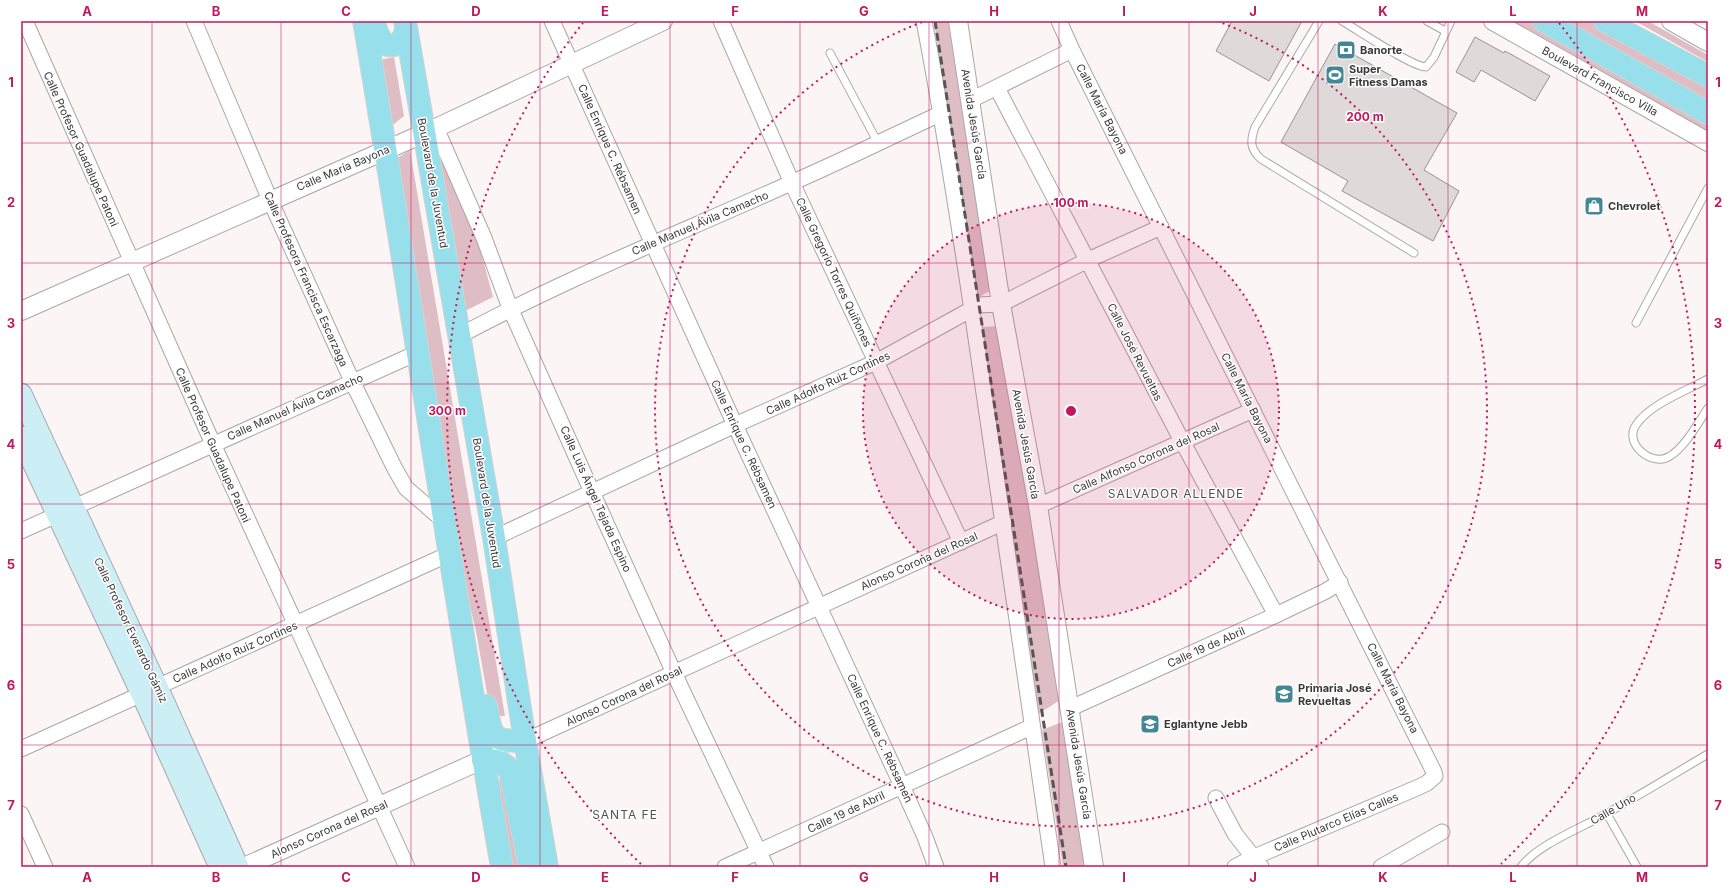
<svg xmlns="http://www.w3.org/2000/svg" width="1729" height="888" viewBox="0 0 1729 888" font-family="Inter,sans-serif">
  <rect width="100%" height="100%" fill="#fbf5f6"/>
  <g fill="#debdc4">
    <polygon points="934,21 948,21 990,291 977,298"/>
    <polygon points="1513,21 1529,21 1708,122 1708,131"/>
    <polygon points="1562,21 1600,21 1708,82 1708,103"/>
    <polygon points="1635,21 1648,21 1708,55 1708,62"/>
    <polygon points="394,57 404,116 390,127 379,60"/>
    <polygon points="432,148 445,159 468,204 493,297 465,311"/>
    <polygon points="410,150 505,716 491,716 476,631 451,527 396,159"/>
    <polygon points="998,326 1063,698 1037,715 983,327"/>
    <polygon points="1067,720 1089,867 1063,867 1042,730"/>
    <polygon points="507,778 523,867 508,867 494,781"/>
  </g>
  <g fill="#dfd9da" stroke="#999394">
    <polygon points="1232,21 1302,21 1269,81 1216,51"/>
    <polygon points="1475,37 1504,53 1505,51 1550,76 1535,101 1481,70 1474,82 1456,72"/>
    <polygon points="1335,44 1457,113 1424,170 1459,191 1433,241 1342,191 1348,181 1281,142"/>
  </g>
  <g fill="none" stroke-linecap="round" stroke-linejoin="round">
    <g stroke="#aca6a7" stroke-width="9">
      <g id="service">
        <path d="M 1319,21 L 1255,127 C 1250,141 1250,149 1261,159 L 1414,253"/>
        <path d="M 1342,21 C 1358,30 1412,67 1426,67 L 1434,57 L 1451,21"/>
        <polyline points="1427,21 1445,31"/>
        <polyline points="830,53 878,143"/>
        <polyline points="1636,323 1708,188"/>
        <path d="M 1708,379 C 1686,391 1650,404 1636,425 C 1623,444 1653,468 1670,456 C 1685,447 1698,423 1708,408"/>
        <polyline points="1607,814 1637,867"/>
        <path d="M 1521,867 C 1537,845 1581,828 1606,814 C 1640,795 1674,774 1708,754"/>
      </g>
    </g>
    <g stroke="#aca6a7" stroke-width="17">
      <g id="minor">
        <polyline points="25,21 213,444 407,867"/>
        <polyline points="194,21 270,200 352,381 395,469 406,488 444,521"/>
        <polyline points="552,21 735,425 902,786 925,837 936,867"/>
        <polyline points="721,21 792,183 961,542"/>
        <path d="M 924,21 C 942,113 956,205 970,297 C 999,487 1024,677 1053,867"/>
        <polyline points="1059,21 1072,50 1434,772 1435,776 1427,783 1419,787 1252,858 1235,867"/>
        <polyline points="997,88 1182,441 1276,615"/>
        <polyline points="971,100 1072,50"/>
        <polyline points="436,128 484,238 510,308 592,492 674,673 766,867"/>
        <path d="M 459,336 C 567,278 680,233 791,183 C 842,161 892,136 942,113"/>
        <polyline points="1038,506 1253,410"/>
        <polyline points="21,531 417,353"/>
        <polyline points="494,538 735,425 876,362 972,309 979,305 1001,304 1088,260 1161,227"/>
        <polyline points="1071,708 1276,615 1326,591 1340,582"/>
        <polyline points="525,741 1004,522"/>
        <polyline points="21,749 449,554"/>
        <polyline points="1216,798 1235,834 1261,867"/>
        <polyline points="21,814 45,867"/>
        <polyline points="725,867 1031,727"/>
        <polyline points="1381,867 1442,832"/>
      </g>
    </g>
    <g stroke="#aca6a7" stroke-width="20">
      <g id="tertiary">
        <polyline points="958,21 1001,304 1038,506 1094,867"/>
        <polyline points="1493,21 1708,142"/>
        <polyline points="1671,21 1708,42"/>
        <polyline points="21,311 436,128 663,21"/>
        <polyline points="244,867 495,754"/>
      </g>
    </g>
    <g stroke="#aca6a7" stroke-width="23">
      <g id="secondary">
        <polyline points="21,394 157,687 238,867"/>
        <polyline points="21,437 142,694 220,867"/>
      </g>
    </g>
    <g stroke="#d4d3d3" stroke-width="24">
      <g id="primary">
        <path d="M 364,21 C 412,303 452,586 502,867"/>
        <path d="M 374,21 C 376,30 378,40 387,45 C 399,47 403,40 406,30"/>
        <polyline points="405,21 494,538 525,741 547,867"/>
        <polyline points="1544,21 1708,113"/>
        <polyline points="1605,21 1708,76"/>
        <path d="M 486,706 C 492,738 491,741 525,741"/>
        <path d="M 483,760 C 494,760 502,760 510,770 L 530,867"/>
      </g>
    </g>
    <use href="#service" stroke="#fff" stroke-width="7"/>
    <use href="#minor" stroke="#fff" stroke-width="15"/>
    <use href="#tertiary" stroke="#fff" stroke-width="18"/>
    <use href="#secondary" stroke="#cbeff5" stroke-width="21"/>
    <use href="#primary" stroke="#97dfeb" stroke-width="22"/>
    <polyline stroke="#585556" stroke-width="3" stroke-dasharray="8 4" stroke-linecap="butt" points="935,21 1066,867"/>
  </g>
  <path fill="none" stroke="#c2185b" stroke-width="1" stroke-opacity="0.55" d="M 152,21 L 152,867M 281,21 L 281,867M 411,21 L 411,867M 540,21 L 540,867M 670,21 L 670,867M 800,21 L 800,867M 929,21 L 929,867M 1059,21 L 1059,867M 1189,21 L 1189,867M 1318,21 L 1318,867M 1448,21 L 1448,867M 1577,21 L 1577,867M 21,143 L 1708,143M 21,263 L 1708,263M 21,384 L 1708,384M 21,504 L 1708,504M 21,625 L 1708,625M 21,745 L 1708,745"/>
  <circle cx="1071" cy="411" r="208" fill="#c2185b" fill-opacity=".12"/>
  <g fill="none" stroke="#c2185b" stroke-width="2" stroke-dasharray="2 4">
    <circle cx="1071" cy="411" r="208"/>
    <path d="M1217 21A416 416 0 1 1 925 21"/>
    <path d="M641 864A624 624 0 0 1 583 23M1559 23A624 624 0 0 1 1501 864"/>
  </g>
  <defs>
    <g id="bank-square" transform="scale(1)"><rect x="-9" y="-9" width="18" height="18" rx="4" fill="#428793" stroke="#fff"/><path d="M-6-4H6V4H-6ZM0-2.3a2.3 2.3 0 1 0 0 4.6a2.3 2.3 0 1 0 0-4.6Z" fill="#fff"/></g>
    <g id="stadium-square" transform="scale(1)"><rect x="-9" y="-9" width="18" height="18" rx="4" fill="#428793" stroke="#fff"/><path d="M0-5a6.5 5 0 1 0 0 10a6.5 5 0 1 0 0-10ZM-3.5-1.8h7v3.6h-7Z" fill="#fff"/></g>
    <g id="shop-square" transform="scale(1)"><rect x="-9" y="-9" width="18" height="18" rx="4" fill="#428793" stroke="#fff"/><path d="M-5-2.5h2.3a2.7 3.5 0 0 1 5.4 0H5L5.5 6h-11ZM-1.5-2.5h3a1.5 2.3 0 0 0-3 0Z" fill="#fff"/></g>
    <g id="school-square" transform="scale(1)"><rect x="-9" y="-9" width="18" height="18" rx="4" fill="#428793" stroke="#fff"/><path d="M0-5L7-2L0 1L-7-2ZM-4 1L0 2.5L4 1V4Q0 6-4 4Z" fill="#fff"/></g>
  </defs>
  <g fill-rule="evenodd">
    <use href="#bank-square" x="1346" y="50"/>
    <use href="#stadium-square" x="1335" y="75"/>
    <use href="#shop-square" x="1594" y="206"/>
    <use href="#school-square" x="1284" y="694"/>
    <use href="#school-square" x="1150" y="724"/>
  </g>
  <g text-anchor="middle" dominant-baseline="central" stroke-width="3" stroke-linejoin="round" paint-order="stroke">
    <g font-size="11" font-weight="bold" fill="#3b3839" stroke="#fff" text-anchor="start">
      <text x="1360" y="50">Banorte</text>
      <text x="1349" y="69">Super<tspan x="1349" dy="13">Fitness Damas</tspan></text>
      <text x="1608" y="206">Chevrolet</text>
      <text x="1298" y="688">Primaria José<tspan x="1298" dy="13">Revueltas</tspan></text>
      <text x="1164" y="724">Eglantyne Jebb</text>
    </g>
    <g font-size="11" fill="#3b3839" stroke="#fff">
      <text transform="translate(1600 81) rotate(29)">Boulevard Francisco Villa</text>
      <text transform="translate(1102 109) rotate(63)">Calle María Bayona</text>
      <text transform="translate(974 124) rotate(81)">Avenida Jesús García</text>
      <text transform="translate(81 149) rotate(66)">Calle Profesor Guadalupe Patoni</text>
      <text transform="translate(610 149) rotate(66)">Calle Enrique C. Rébsamen</text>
      <text transform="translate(343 168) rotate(-23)">Calle María Bayona</text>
      <text transform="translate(433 183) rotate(80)">Boulevard de la Juventud</text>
      <text transform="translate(700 223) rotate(-23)">Calle Manuel Ávila Camacho</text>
      <text transform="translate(834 272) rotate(65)">Calle Gregorio Torres Quiñones</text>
      <text transform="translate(306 279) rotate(66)">Calle Profesora Francisca Escarzaga</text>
      <text transform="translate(1135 352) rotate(63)">Calle José Revueltas</text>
      <text transform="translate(828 383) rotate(-25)">Calle Adolfo Ruiz Cortines</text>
      <text transform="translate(1247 398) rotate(63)">Calle María Bayona</text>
      <text transform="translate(295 407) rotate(-24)">Calle Manuel Ávila Camacho</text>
      <text transform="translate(744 444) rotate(65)">Calle Enrique C. Rébsamen</text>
      <text transform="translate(1026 444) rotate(80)">Avenida Jesús García</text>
      <text transform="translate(213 445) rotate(66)">Calle Profesor Guadalupe Patoni</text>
      <text transform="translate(1146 458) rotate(-24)">Calle Alfonso Corona del Rosal</text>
      <text transform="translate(596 499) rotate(66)">Calle Luis Ángel Tejada Espino</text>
      <text transform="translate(487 503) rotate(81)">Boulevard de la Juventud</text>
      <text transform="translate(919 561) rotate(-24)">Alonso Corona del Rosal</text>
      <text transform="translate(131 630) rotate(65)">Calle Profesor Everardo Gámiz</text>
      <text transform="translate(1206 647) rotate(-24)">Calle 19 de Abril</text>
      <text transform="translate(235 652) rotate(-24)">Calle Adolfo Ruiz Cortines</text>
      <text transform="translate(1393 688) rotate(63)">Calle María Bayona</text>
      <text transform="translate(624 696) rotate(-25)">Alonso Corona del Rosal</text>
      <text transform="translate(880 738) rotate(65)">Calle Enrique C. Rébsamen</text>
      <text transform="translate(1079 764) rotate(81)">Avenida Jesús García</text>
      <text transform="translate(1613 809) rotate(-30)">Calle Uno</text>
      <text transform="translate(846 812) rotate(-25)">Calle 19 de Abril</text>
      <text transform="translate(1336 822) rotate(-23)">Calle Plutarco Elías Calles</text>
      <text transform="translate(329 829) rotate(-24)">Alonso Corona del Rosal</text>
    </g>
    <g font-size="12" letter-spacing="1" fill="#565051" stroke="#fff">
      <text x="1176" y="493">SALVADOR ALLENDE</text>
      <text x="625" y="814">SANTA FE</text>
    </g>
  </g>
  <circle cx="1071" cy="411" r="6" fill="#c2185b" stroke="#fff" stroke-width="2"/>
  <g font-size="12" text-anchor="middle" font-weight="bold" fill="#c2185b" stroke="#fff" stroke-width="3" stroke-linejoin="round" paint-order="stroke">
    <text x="1365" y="121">200 m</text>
    <text x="1071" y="207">100 m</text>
    <text x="447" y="415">300 m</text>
  </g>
  <rect width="1729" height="888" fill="none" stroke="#ffffff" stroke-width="44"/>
  <rect x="22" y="22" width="1685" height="844" fill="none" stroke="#c2185b" stroke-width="1.5"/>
  <g font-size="13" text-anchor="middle" font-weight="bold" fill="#c2185b">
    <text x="87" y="16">A</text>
    <text x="216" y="16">B</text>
    <text x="346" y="16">C</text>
    <text x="476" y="16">D</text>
    <text x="605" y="16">E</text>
    <text x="735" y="16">F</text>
    <text x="864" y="16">G</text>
    <text x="994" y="16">H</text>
    <text x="1124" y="16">I</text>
    <text x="1253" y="16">J</text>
    <text x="1383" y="16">K</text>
    <text x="1513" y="16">L</text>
    <text x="1642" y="16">M</text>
    <text x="11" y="87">1</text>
    <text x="1718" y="87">1</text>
    <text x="11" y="207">2</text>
    <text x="1718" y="207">2</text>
    <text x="11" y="328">3</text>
    <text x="1718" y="328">3</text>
    <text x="11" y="449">4</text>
    <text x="1718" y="449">4</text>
    <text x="11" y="569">5</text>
    <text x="1718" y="569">5</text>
    <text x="11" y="690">6</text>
    <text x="1718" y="690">6</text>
    <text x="11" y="810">7</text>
    <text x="1718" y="810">7</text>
    <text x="87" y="882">A</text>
    <text x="216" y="882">B</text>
    <text x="346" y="882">C</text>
    <text x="476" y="882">D</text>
    <text x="605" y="882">E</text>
    <text x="735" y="882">F</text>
    <text x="864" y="882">G</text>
    <text x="994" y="882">H</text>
    <text x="1124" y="882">I</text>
    <text x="1253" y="882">J</text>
    <text x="1383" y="882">K</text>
    <text x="1513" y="882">L</text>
    <text x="1642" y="882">M</text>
  </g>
</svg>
